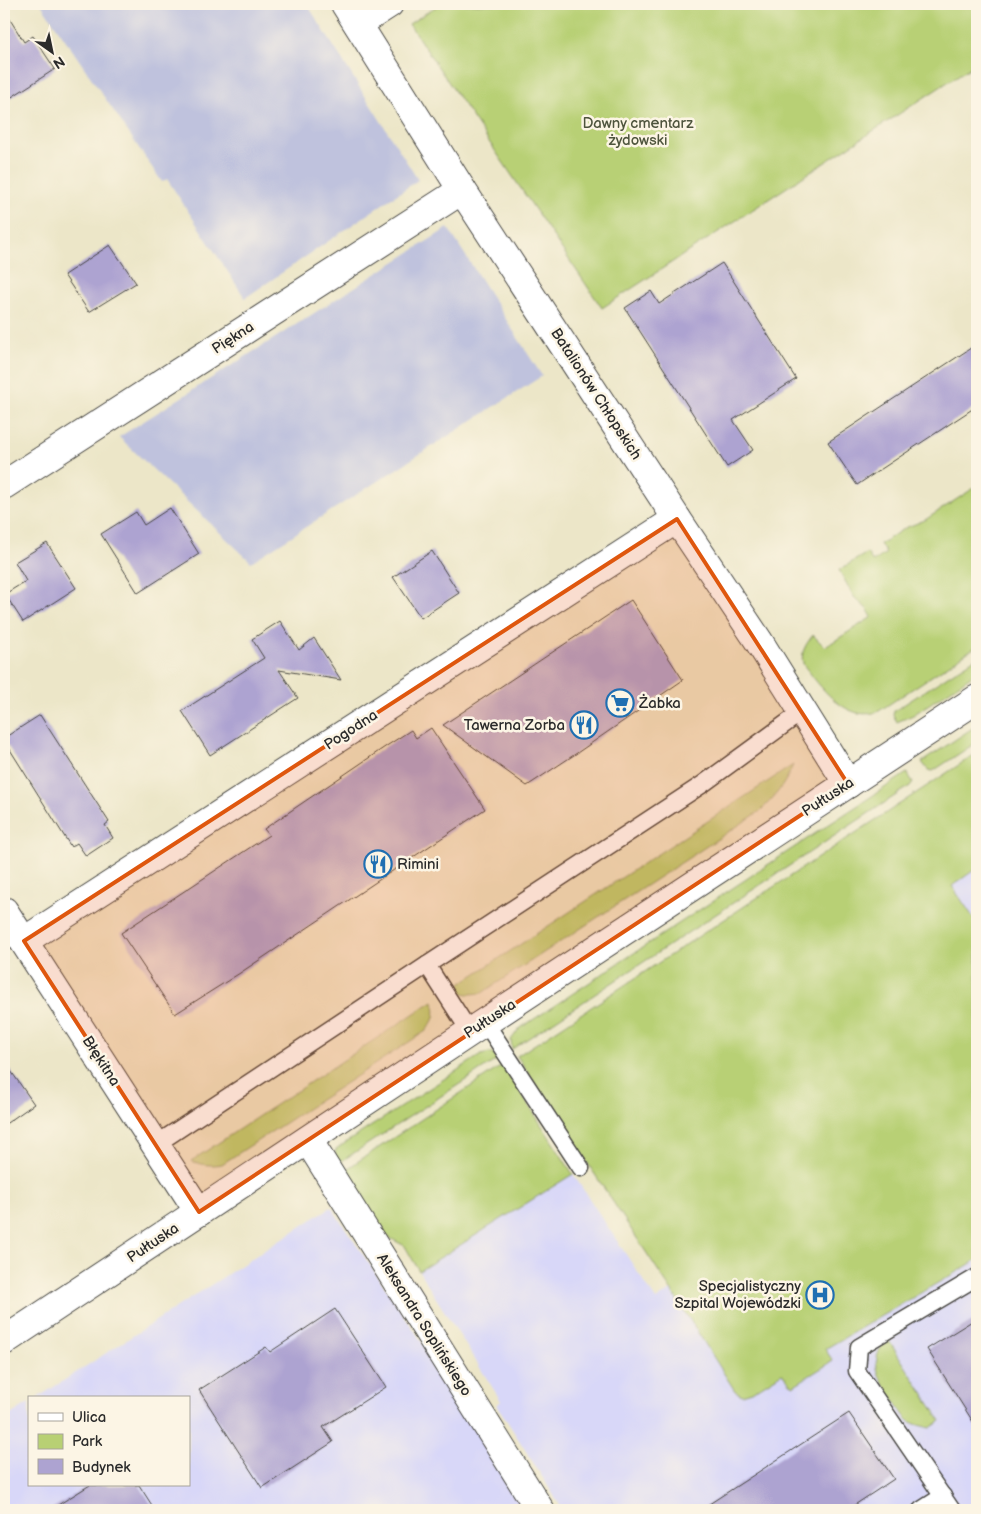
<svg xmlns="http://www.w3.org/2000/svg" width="981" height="1514" viewBox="0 0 981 1514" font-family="'Balsamiq Sans',sans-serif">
  <rect width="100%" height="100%" fill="#fcf5e5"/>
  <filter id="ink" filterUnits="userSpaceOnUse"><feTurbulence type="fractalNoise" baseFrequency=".02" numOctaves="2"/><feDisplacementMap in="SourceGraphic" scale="10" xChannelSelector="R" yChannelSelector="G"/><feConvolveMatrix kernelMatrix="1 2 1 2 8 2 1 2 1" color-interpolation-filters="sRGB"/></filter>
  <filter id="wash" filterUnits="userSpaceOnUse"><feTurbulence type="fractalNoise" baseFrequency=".0096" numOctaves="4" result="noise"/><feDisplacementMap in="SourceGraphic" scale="20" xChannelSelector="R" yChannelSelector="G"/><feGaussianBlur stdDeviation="1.12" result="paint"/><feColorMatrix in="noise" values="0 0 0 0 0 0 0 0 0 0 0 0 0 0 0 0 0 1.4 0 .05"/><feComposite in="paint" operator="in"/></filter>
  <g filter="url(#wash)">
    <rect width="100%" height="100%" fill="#ece6c8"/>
    <g fill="#d8d7f8">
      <polygon points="977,868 977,923 951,886"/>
      <polygon points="977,1089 977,1510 563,1510 497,1405 501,1401 419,1271 573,1174 656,1300"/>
      <polygon points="331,1207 533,1507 528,1510 4,1510 4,1419 29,1403 29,1485 189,1485 189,1398 37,1398"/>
    </g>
    <g fill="#bfc2dd">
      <polygon points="41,4 307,4 418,180 245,298 167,179 162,182"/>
      <polygon points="448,228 542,376 251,562 119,437"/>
    </g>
    <g fill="#b8d074" stroke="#727e50">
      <polygon points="440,4 977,4 977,63 602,308 409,24"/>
      <path d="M 977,486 L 977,646 L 879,711 C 852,723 827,695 812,676 C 810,672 804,667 803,663 C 800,652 807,643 813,635 L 825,647 L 872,617 L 868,610 L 854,597 L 839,570 L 867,553 L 873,562 L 886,553 L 880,544 L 905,528 L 925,520 Z"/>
      <polygon points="977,657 977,672 913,715 897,722 893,715 894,711"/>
      <polygon points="977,725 977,742 933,771 928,770 922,762"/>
      <polygon points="977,753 977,868 952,886 977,923 977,1260 825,1349 833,1361 793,1386 782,1373 752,1392 742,1395 735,1391 671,1290 517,1056"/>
      <path d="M 793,765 C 785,785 774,798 759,812 L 482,993 C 470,994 464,996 454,988 Z"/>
      <polygon points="907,773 913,782 910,786 512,1049 511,1040 519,1029"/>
      <path d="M 433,1001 C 437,1016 434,1020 426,1031 L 222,1164 C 211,1166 202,1165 191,1161 Z"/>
      <polygon points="489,1053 493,1054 498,1059 334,1166 334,1160 336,1149 481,1055"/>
      <polygon points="503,1065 573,1174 419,1271 405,1246 384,1235 358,1191 350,1193 339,1174"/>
      <path d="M 887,1338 L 941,1421 L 930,1428 C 923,1426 914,1425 908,1420 C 903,1416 899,1407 895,1401 C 879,1378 867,1363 887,1338 Z"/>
    </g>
    <g id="blocks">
      <g fill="#ada3d1">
        <polygon points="4,10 24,42 33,36 55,69 4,102"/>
        <polygon points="110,245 136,283 89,312 64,275"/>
        <polygon points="722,263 796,379 733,420 753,450 727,467 625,308 651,291 659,304"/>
        <polygon points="977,344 977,406 857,485 828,442"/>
        <polygon points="170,508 199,554 138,593 101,534 136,512 144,525"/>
        <polygon points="47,543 76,588 23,622 5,594 26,581 15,562"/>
        <polygon points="432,551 459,593 421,618 393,577"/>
        <polygon points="631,600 683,680 577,753 527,786 443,725"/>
        <polygon points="280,621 299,650 314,638 341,680 279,670 298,698 210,755 182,711 264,658 252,639"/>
        <polygon points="40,715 109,822 105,825 113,838 86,856 77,843 71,847 4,740 4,738"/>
        <polygon points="431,728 485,809 240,973 175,1014 121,933 269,835 264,829 388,745 411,730 416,738"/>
        <polygon points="4,1061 34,1104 4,1125"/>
        <polygon points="335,1309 386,1387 323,1427 333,1442 262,1488 199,1390 266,1347 270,1352"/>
        <polygon points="977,1318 977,1428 927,1349"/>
        <polygon points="849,1413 894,1479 847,1510 700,1510"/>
        <polygon points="90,1485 139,1485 155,1510 50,1510"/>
      </g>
    </g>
  </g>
  <g filter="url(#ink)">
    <use href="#blocks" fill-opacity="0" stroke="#484743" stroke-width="1"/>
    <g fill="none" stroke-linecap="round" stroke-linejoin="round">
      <g stroke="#484743" stroke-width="19">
        <g id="lane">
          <polyline points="485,1022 581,1168"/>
          <polyline points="470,1032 427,965 703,784 803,711"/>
          <polyline points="155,1145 427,965"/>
          <polyline points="921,1510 943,1496"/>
          <polyline points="952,1510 857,1371 859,1347 977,1277"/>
        </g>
      </g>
      <g stroke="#484743" stroke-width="30">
        <g id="street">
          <polyline points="345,4 462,190 677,519 758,640 848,784"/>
          <polyline points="358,24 389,4"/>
          <polyline points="4,485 462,190"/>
          <polyline points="4,911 199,1212"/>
          <polyline points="24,941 677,519"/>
          <polyline points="308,1140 540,1510"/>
        </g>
      </g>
      <g stroke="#484743" stroke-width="30">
        <polyline id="primary" points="4,1341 470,1032 977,699"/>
      </g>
      <use href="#lane" stroke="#fff" stroke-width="16"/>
      <use href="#street" stroke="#fff" stroke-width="28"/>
      <use href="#primary" stroke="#fff" stroke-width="28"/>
    </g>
  </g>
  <path fill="#df570e" fill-opacity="0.2" stroke="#df570e" stroke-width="4" stroke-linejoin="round" d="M 677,519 L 848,784 L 199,1212 L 24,941 Z"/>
  <defs>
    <g id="supermarket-ring" transform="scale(1.4375)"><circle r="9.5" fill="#fcf5e5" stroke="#1f6fb2" stroke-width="1.5"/><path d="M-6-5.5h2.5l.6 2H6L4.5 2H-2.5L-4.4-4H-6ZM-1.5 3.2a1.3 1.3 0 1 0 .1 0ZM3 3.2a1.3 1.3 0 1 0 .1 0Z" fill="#1f6fb2"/></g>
    <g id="restaurant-ring" transform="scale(1.4375)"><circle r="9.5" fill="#fcf5e5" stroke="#1f6fb2" stroke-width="1.5"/><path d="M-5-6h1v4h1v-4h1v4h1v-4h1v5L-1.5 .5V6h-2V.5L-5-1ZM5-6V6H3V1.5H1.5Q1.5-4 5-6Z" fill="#1f6fb2"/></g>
    <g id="hospital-ring" transform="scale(1.4375)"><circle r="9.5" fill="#fcf5e5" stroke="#1f6fb2" stroke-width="1.5"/><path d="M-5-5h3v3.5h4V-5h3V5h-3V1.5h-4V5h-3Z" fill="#1f6fb2"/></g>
  </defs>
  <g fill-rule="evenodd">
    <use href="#supermarket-ring" x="620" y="703"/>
    <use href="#restaurant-ring" x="584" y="725"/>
    <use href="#restaurant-ring" x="378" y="864"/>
    <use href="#hospital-ring" x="820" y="1295"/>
  </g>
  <g text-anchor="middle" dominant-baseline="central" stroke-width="5" stroke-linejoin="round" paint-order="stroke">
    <g font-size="15" fill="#4e543d" stroke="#fcf5e5">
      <text x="638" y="123">Dawny cmentarz<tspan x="638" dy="17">żydowski</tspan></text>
    </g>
    <g font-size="15" fill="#2b2b2b" stroke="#fcf5e5">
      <text transform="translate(233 338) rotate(-33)">Piękna</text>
      <text transform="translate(596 394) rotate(57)">Batalionów Chłopskich</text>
      <text transform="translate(351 730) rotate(-33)">Pogodna</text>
      <text transform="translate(828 797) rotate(-33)">Pułtuska</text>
      <text transform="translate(490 1019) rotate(-33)">Pułtuska</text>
      <text transform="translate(101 1061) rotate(57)">Błękitna</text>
      <text transform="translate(153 1243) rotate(-34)">Pułtuska</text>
      <text transform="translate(424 1325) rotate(58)">Aleksandra Soplińskiego</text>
    </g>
    <g font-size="15" fill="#2b2b2b" stroke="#fcf5e5" text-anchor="start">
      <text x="639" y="703">Żabka</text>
      <text x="565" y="725" text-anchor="end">Tawerna Zorba</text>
      <text x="397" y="864">Rimini</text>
      <text x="801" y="1286" text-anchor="end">Specjalistyczny<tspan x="801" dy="17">Szpital Wojewódzki</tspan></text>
    </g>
  </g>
  <rect width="981" height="1514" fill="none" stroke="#fcf5e5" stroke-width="20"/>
  <rect x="28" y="1396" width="162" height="90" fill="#fcf5e5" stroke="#a8a49b"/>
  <rect x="38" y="1413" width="25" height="8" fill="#ffffff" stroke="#a8a49b"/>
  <text x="72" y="1422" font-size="15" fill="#2b2b2b">Ulica</text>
  <rect x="38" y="1434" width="25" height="15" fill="#b8d074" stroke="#a8a49b"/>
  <text x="72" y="1446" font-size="15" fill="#2b2b2b">Park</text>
  <rect x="38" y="1459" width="25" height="15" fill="#ada3d1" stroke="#a8a49b"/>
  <text x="72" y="1472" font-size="15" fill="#2b2b2b">Budynek</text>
  <g transform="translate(52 52) rotate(147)" stroke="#fcf5e5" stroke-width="4" paint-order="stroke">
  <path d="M0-4L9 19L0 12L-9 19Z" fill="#2b2b2b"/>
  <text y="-8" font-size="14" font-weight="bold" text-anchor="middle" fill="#2b2b2b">N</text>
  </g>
</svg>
